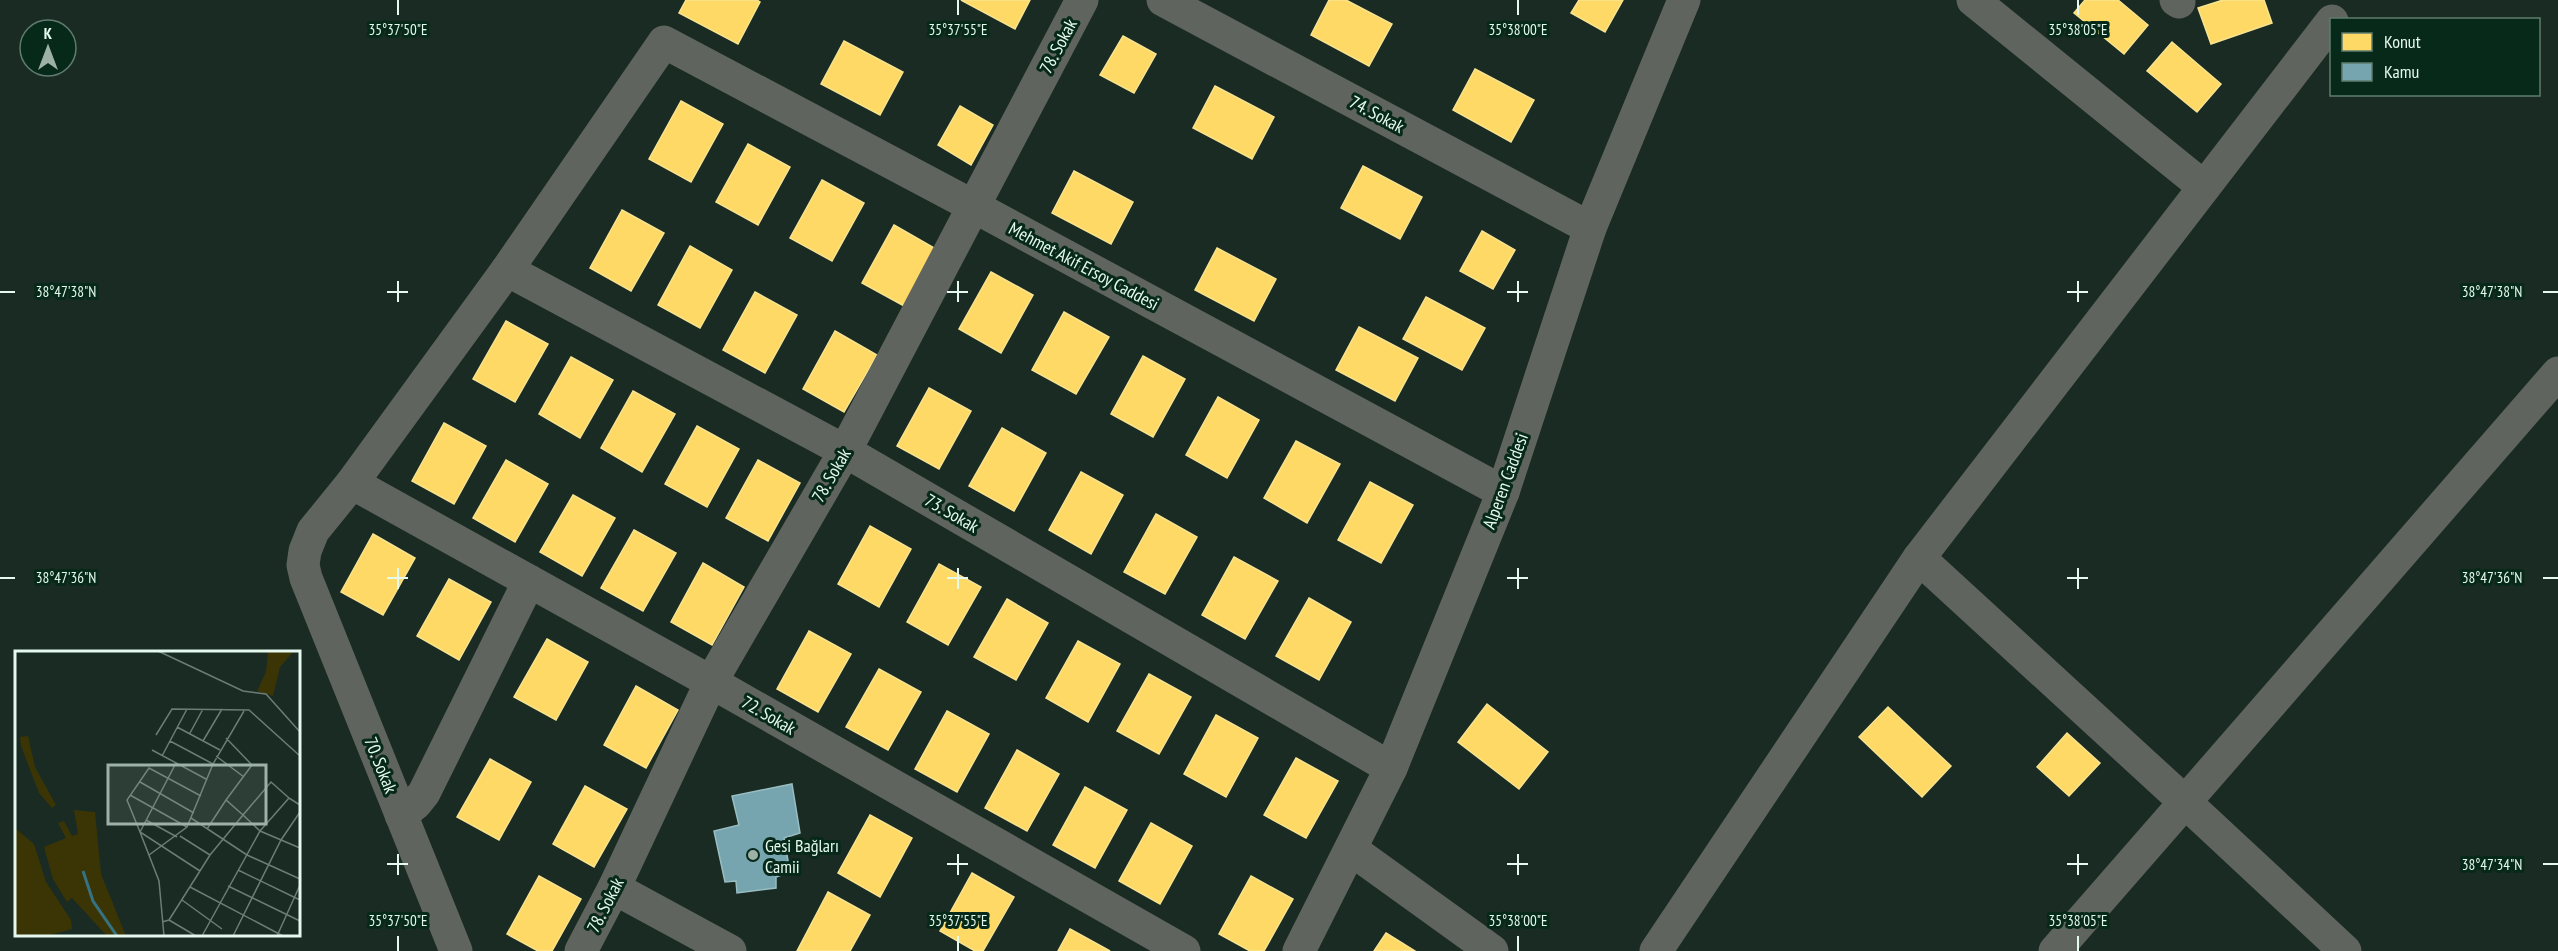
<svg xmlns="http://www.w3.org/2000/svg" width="2558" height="951" viewBox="0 0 2558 951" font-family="'PT Sans Narrow',sans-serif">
  <rect width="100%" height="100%" fill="#192b23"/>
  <g fill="#ffd966" stroke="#f8e38f" stroke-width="1.5">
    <polygon points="686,0 757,0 760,2 738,44 679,13"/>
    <polygon points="961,0 1030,0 1015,29"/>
    <polygon points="1329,0 1346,0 1392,24 1369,66 1311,35"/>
    <polygon points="1579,0 1623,0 1605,32 1571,13"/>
    <polygon points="2085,0 2118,0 2148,25 2124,54 2074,13"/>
    <polygon points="2223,0 2264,0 2272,23 2211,44 2198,8"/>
    <polygon points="1123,36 1156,54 1134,93 1100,75"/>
    <polygon points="844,41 903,72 880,115 821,84"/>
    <polygon points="2172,42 2221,84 2197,112 2147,71"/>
    <polygon points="1475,69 1534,100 1511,142 1453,110"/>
    <polygon points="1215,86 1274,117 1252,159 1193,128"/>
    <polygon points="681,101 723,124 691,182 649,159"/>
    <polygon points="960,106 993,125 971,165 938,145"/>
    <polygon points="748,144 790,167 758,225 716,202"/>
    <polygon points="1363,166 1422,197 1400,239 1341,208"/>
    <polygon points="1074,171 1133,202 1111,244 1052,213"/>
    <polygon points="822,180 864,203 832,261 790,238"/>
    <polygon points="622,210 664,233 631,291 590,268"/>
    <polygon points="894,225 936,249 904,306 862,283"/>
    <polygon points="1482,231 1515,250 1493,289 1460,271"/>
    <polygon points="690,246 732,270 700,328 658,305"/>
    <polygon points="1217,248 1276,279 1254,321 1195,290"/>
    <polygon points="991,272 1033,295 1001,353 959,329"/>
    <polygon points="755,292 797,315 765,373 723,350"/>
    <polygon points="1426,297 1485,328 1462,370 1403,339"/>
    <polygon points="1064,312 1109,337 1076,394 1032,370"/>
    <polygon points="506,321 548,344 515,402 473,379"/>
    <polygon points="1359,327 1418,358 1395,401 1336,370"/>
    <polygon points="835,331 877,355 844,412 803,389"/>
    <polygon points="1143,356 1185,379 1153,437 1111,414"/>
    <polygon points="571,357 613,380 580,438 539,414"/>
    <polygon points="929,388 971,411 939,469 897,446"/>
    <polygon points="633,391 675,414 642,472 601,448"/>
    <polygon points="1218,397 1259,420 1227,478 1186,455"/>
    <polygon points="444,423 486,446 454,504 412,481"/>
    <polygon points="697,426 739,449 707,507 665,484"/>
    <polygon points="1002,428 1046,453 1014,511 969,486"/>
    <polygon points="1296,441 1340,464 1307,523 1264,498"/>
    <polygon points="506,460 548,484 515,542 473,518"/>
    <polygon points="758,460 800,483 768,541 726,518"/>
    <polygon points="1081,472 1123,495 1091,554 1049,530"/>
    <polygon points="1370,482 1413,505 1381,563 1338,540"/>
    <polygon points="573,495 615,518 582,576 540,552"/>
    <polygon points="1156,514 1197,537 1165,594 1124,572"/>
    <polygon points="870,526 911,549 879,607 838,584"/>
    <polygon points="634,530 676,553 643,611 601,588"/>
    <polygon points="373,534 415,558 383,615 341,592"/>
    <polygon points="1234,557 1278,581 1245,639 1202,615"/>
    <polygon points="703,563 744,587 712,645 671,622"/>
    <polygon points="939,564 981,587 948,645 907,622"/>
    <polygon points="449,579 491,602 459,660 417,636"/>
    <polygon points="1309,598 1351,622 1319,680 1276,656"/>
    <polygon points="1007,599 1048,623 1016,680 974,657"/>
    <polygon points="809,631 851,654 818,712 777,689"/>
    <polygon points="547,639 588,662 556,720 514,697"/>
    <polygon points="1078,641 1120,664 1088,722 1046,698"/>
    <polygon points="879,669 921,692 888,750 846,727"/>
    <polygon points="1149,674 1191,697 1159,754 1117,731"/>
    <polygon points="636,686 678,710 646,768 604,745"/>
    <polygon points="1487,704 1548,752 1519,789 1458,742"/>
    <polygon points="1888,707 1951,766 1922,797 1859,737"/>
    <polygon points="947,711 989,734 957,792 915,769"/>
    <polygon points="1216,715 1258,738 1226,797 1184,774"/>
    <polygon points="2067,733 2100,763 2069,796 2037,767"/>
    <polygon points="1017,750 1059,774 1027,831 985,808"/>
    <polygon points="1296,758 1338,781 1306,838 1264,815"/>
    <polygon points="490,759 531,782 499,840 457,817"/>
    <polygon points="585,786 627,809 594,867 553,844"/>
    <polygon points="1085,787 1127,810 1095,868 1053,845"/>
    <polygon points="870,815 912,838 880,897 838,873"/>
    <polygon points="1151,823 1192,846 1160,904 1119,881"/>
    <polygon points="972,873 1014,897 983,951 975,951 940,931"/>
    <polygon points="539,876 581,899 552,951 538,951 507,934"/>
    <polygon points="1251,876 1293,899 1264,951 1250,951 1219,934"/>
    <polygon points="828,892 870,915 850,951 797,951"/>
    <polygon points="1070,929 1110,951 1058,951"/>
    <polygon points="1386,933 1415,951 1374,951"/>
  </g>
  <polygon fill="#76a5af" stroke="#98bec2" stroke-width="1.5" points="792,784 800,833 784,838 790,872 776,877 776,888 737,893 736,881 725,882 714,831 739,825 732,796"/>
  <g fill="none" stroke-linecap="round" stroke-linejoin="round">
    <g stroke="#60645f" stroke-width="33">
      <polyline points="1163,0 1590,228"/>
      <polyline points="1973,0 2204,187"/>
      <polyline points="2176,0 2179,2"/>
      <polyline points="507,270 845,451 1391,768"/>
      <polyline points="352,483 711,682 1184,951"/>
      <polyline points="1919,558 2332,21"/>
      <polyline points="401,815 416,803 424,793 529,581"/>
      <polyline points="1352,850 1492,951"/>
      <polyline points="614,888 730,951"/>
      <polyline points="456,951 306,578 303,565 305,551 313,531 352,483 507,270 664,42 973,206 1503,492"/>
      <polyline points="581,951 614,888 711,682 845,451 1082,0"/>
      <polyline points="1299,951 1391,768 1503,492 1590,228 1684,0"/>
      <polyline points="1656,951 1919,558 2185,802 2055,951"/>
      <polyline points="2345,951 2185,802 2558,373"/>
    </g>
  </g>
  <path fill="none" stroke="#e6f9ee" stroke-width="2" d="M 398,0 L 398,15M 958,0 L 958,15M 1518,0 L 1518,15M 2078,0 L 2078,15M 398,281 L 398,302M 958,281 L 958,302M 1518,281 L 1518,302M 2078,281 L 2078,302M 0,292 L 15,292M 387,292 L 408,292M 947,292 L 968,292M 1507,292 L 1528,292M 2067,292 L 2088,292M 2543,292 L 2558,292M 398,568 L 398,589M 958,568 L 958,589M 1518,568 L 1518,589M 2078,568 L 2078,589M 0,578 L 15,578M 387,578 L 408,578M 947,578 L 968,578M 1507,578 L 1528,578M 2067,578 L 2088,578M 2543,578 L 2558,578M 398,854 L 398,875M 958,854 L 958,875M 1518,854 L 1518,875M 2078,854 L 2078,875M 387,864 L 408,864M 947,864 L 968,864M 1507,864 L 1528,864M 2067,864 L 2088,864M 2543,864 L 2558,864M 398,936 L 398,951M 958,936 L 958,951M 1518,936 L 1518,951M 2078,936 L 2078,951"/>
  <circle fill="#9eb1a7" stroke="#06291a" stroke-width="2" cx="753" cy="855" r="6"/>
  <g text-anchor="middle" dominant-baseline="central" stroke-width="6" stroke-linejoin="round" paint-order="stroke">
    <g font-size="18" fill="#e6f9ee" stroke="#06291a">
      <text transform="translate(1058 46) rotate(-62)">78. Sokak</text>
      <text transform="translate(1377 114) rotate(28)">74. Sokak</text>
      <text transform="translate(1084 266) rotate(28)">Mehmet Akif Ersoy Caddesi</text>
      <text transform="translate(831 475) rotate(-60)">78. Sokak</text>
      <text transform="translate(1505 481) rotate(-70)">Alperen Caddesi</text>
      <text transform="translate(952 513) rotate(30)">73. Sokak</text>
      <text transform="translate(769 715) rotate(30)">72. Sokak</text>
      <text transform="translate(381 765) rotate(68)">70. Sokak</text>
      <text transform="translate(605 905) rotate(-63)">78. Sokak</text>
    </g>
    <g font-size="18" fill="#e6f9ee" stroke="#06291a" text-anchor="start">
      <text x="765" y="845">Gesi Bağları<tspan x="765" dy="21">Camii</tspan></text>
    </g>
  </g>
  <g transform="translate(15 651)">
    <rect width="285" height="285" fill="#192b23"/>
    <path d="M 253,0 L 279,0 L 265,16 L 258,45 L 242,40 L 251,21 ZM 13,85 L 20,116 L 41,154 L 37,157 L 24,142 L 6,95 L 5,86 ZM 59,159 L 80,161 L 86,223 L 111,285 L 92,285 L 57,247 L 52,251 L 38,228 L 29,196 L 51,187 L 43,172 L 49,170 L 57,185 L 63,183 ZM 0,177 L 19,193 L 31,231 L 56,269 L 57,278 L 32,285 L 0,285 Z" fill="#3b3505"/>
    <path fill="none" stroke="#357284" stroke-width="3" d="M 68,220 L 78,250 L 102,285"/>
    <path fill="none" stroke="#6b7d74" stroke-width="1.5" d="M 143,0 L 228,40 L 251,43 L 285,81M 162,76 L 205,99M 175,82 L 188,58M 141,84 L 157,58 L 234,59 L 285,105M 211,87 L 237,114 L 211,149M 155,90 L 198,113M 188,90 L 207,58M 137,99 L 191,128M 147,105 L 172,58M 201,105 L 229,126M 125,131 L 179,162M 115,144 L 172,176M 274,147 L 256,131 L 228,164 L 245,180 L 285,197M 176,167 L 232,204 L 285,228M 131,169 L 162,186M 165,185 L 195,204M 134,204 L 172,176 L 198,113 L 229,60M 223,219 L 285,249M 185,220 L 125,181 L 112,149 L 134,117 L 186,145M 213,235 L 285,270M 175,236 L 268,285M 167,249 L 207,278M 154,269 L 181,285M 147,271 L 154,269 L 195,204 L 228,164 L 211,149 L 192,178M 149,285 L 144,230 L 125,181 L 161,112M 187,285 L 245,180 L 274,147 L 285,154M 218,285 L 266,189 L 285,161M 262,285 L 285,234"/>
    <path fill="#9eb1a7" fill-opacity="0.15" stroke="#9eb1a7" stroke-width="3" d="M 93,114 L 251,114 L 251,173 L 93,173 Z"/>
    <rect width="285" height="285" fill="none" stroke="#e6f9ee" stroke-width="3"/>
  </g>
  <g font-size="15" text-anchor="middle" fill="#e6f9ee" stroke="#06291a" stroke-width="6" stroke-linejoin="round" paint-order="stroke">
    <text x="398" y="35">35°37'50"E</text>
    <text x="958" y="35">35°37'55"E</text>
    <text x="1518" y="35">35°38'00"E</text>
    <text x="2078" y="35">35°38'05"E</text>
    <text x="66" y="297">38°47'38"N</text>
    <text x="2492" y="297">38°47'38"N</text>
    <text x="66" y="583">38°47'36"N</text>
    <text x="2492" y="583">38°47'36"N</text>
    <text x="2492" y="870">38°47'34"N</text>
    <text x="398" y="926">35°37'50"E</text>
    <text x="958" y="926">35°37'55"E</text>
    <text x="1518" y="926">35°38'00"E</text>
    <text x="2078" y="926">35°38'05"E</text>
  </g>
  <rect x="2330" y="18" width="210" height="78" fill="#06291a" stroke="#607c6f" stroke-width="1.5"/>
  <rect x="2342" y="33" width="30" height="18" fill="#ffd966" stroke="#607c6f" stroke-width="1.5"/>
  <text x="2384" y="48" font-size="18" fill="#e6f9ee">Konut</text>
  <rect x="2342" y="63" width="30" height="18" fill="#76a5af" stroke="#607c6f" stroke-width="1.5"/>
  <text x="2384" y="78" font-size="18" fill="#e6f9ee">Kamu</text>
  <g transform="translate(48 48)"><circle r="28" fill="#06291a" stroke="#607c6f" stroke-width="1.5"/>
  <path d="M0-4.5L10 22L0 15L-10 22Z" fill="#9eb1a7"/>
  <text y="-9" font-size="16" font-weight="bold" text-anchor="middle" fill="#e6f9ee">K</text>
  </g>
</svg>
